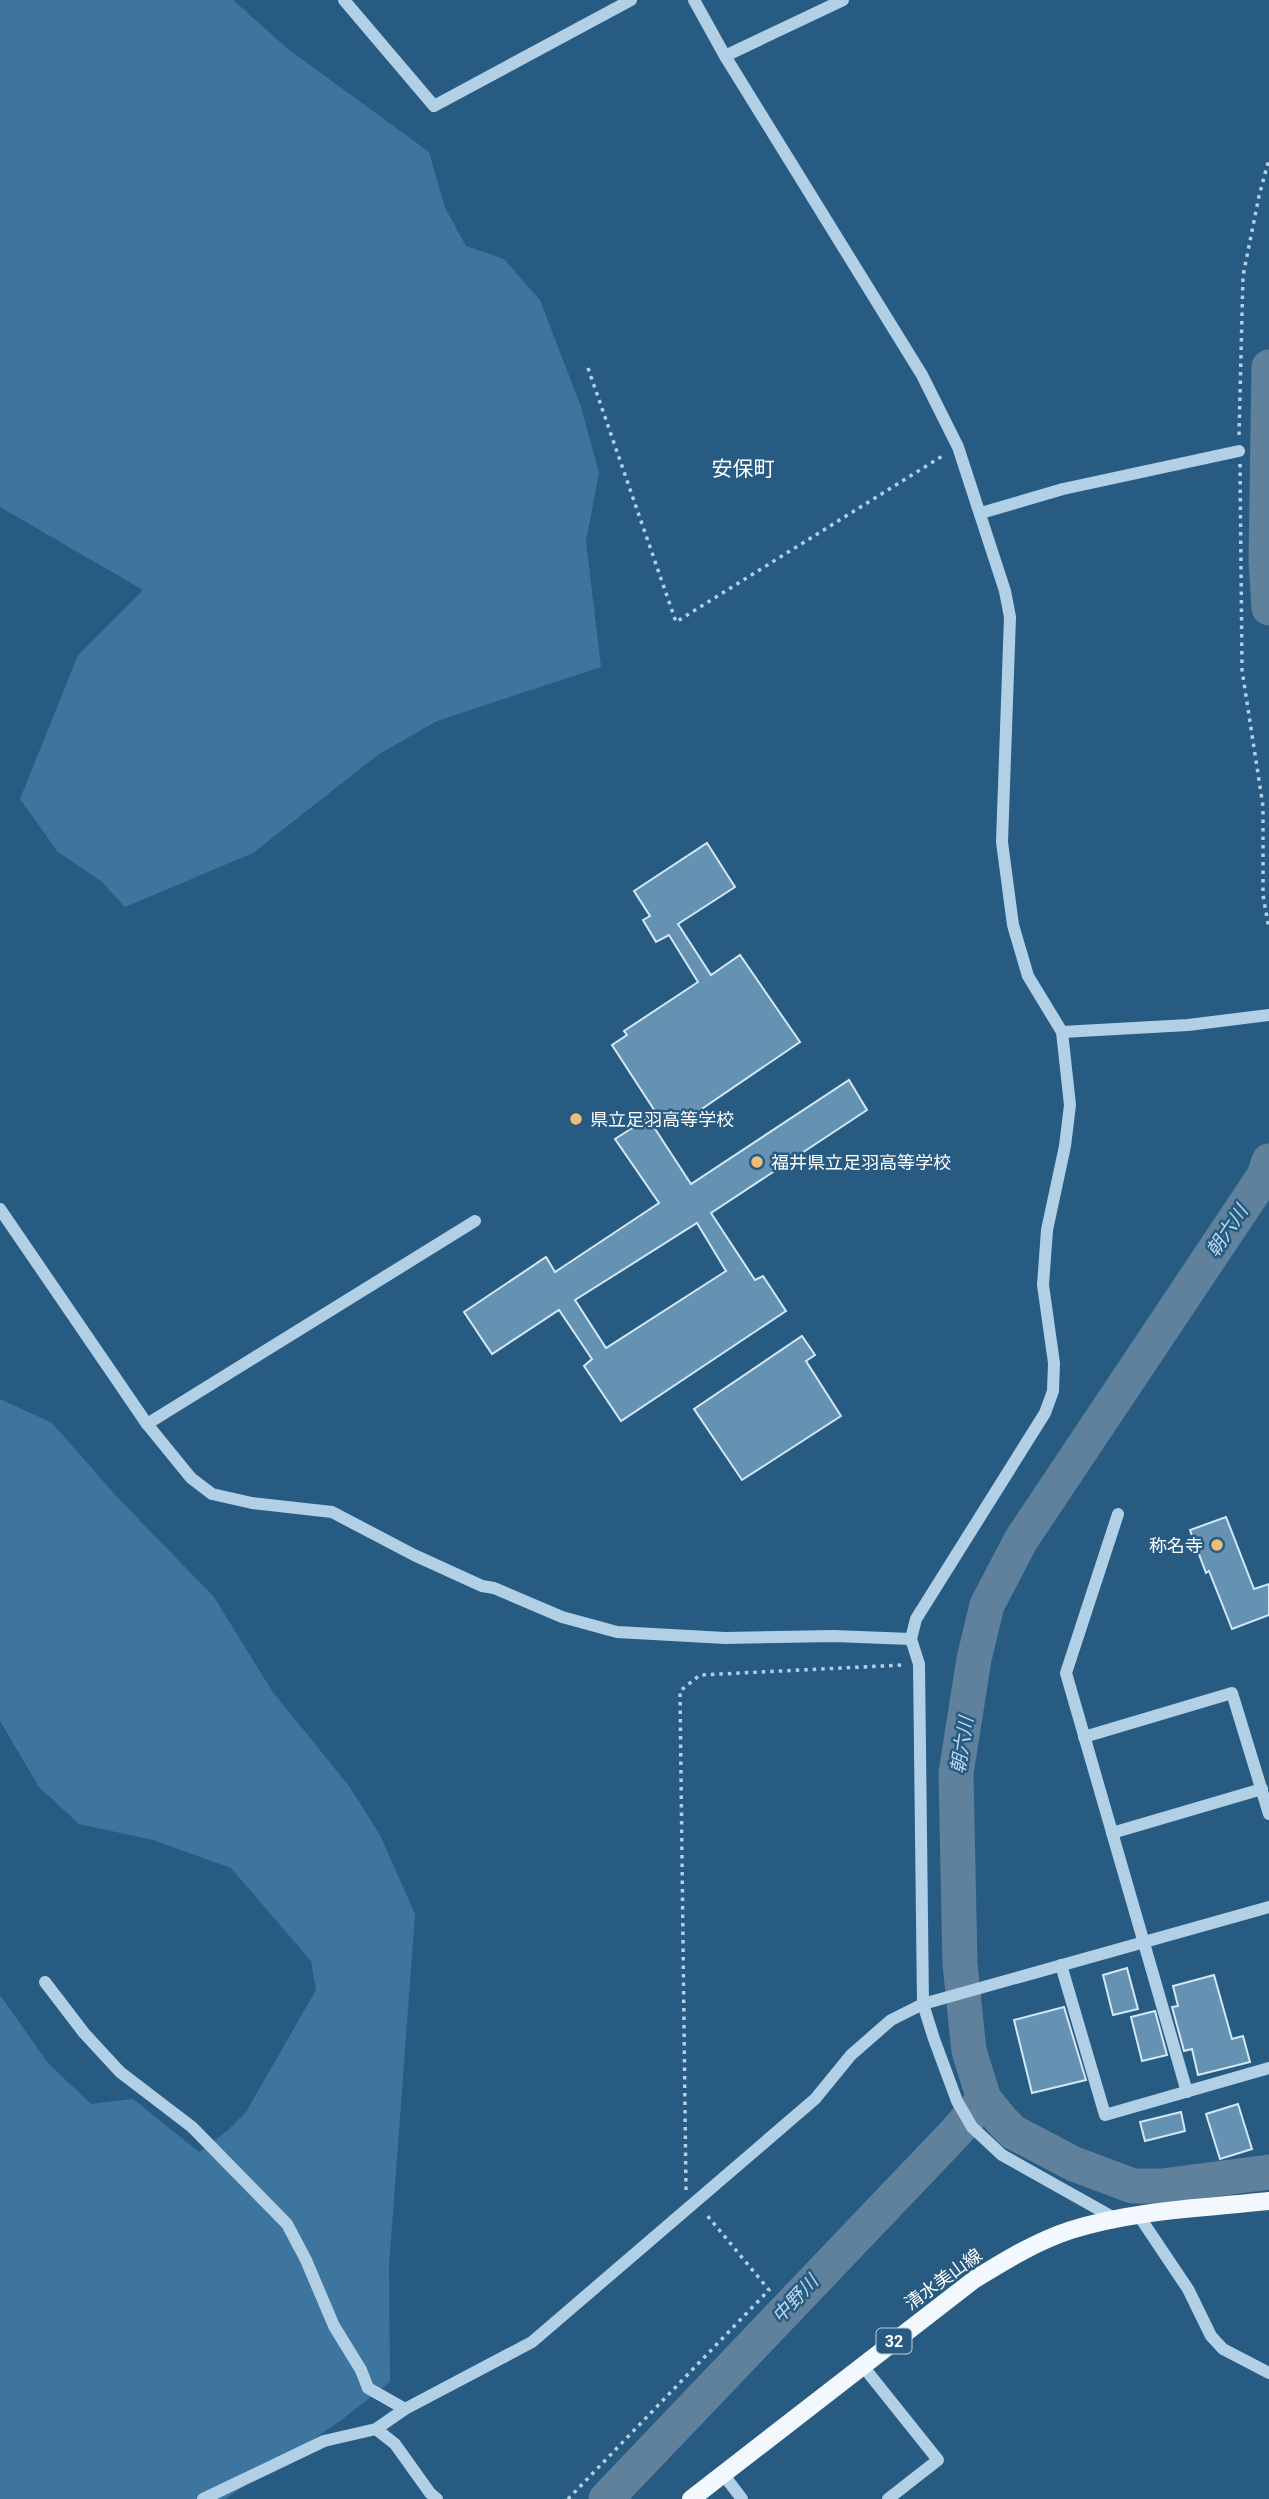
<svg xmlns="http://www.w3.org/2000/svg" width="1269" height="2499" viewBox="0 0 1269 2499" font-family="Roboto,'Noto Sans JP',sans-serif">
  <rect width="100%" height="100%" fill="#285b82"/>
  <g fill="#3d759f">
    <polygon points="0,0 233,0 288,49 429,152 445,208 466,246 504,259 540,300 581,407 599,473 586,541 601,667 437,721 379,754 253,853 125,907 101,881 58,852 20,799 78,655 143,590 0,507"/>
    <polygon points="0,1399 52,1423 119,1499 214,1597 272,1691 349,1786 380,1835 415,1914 389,2266 390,2382 340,2421 225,2499 0,2499 0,1995 48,2063 91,2104 133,2099 199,2152 227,2131 246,2112 316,1990 311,1961 231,1868 153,1840 79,1824 39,1787 0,1721"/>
  </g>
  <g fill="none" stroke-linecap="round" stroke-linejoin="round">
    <g stroke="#5f819c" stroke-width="35">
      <polyline points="1269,367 1266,561 1269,608"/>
      <polyline points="1269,1161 1264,1176 1021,1540 987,1605 974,1659 956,1773 960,1964 969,2051 984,2099 1002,2121 1013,2132 1074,2164 1133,2186 1162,2186 1269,2172"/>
      <polyline points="606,2499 956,2132 984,2099"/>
    </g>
  </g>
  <g fill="#6592b3" stroke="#d4e7f5" stroke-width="2" fill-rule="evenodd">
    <polygon points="707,843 735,887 678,924 711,975 740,955 800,1042 684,1121 678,1116 664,1125 612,1045 627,1035 624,1031 698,982 669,935 656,942 643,920 650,916 634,891"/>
    <path d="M 849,1080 L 867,1110 L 711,1213 L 755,1280 L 763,1276 L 786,1311 L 621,1421 L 584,1366 L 592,1359 L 559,1310 L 492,1354 L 464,1312 L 546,1257 L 555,1272 L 659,1203 L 615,1139 L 648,1118 L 691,1184 ZM 697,1223 L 726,1271 L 606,1348 L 575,1300 Z"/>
    <polygon points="802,1336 815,1355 806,1361 841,1416 742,1480 694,1409"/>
    <polygon points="1226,1517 1254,1589 1269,1584 1269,1615 1232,1629 1209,1571 1206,1573 1190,1530"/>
    <polygon points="1127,1968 1138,2009 1113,2015 1103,1975"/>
    <polygon points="1214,1975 1232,2039 1243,2036 1250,2062 1198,2075 1192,2049 1184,2051 1172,2007 1178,2006 1173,1986"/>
    <polygon points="1064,2007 1086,2080 1032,2093 1014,2020"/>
    <polygon points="1155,2011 1167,2055 1142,2061 1131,2017"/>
    <polygon points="1238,2104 1252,2149 1220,2159 1206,2114"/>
    <polygon points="1181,2112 1185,2131 1145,2141 1140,2122"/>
  </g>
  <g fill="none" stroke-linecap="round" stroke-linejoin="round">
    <g stroke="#b1d0e6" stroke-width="3.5" stroke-dasharray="3.5 5" stroke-linecap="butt">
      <polyline points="588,368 676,622 944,455"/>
      <polyline points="1239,435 1243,276 1259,196 1269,159"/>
      <polyline points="1240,464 1242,670 1263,806 1263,895 1269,929"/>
      <polyline points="686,2190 680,1691 700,1675 903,1665"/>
      <polyline points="568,2499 769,2290 706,2214"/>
    </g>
    <g stroke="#b1d0e6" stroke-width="12">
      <polyline points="344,0 434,106 631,0"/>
      <polyline points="694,0 725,56 922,375 958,447 1005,591 1010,617 1002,842 1013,925 1028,976 1062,1032 1070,1105 1065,1146 1047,1230 1043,1285 1054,1363 1053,1391 1045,1413 916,1619 911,1639 919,1664 923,2004 934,2039 957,2101 972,2127 1002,2155 1116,2219"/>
      <polyline points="725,56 843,0"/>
      <polyline points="981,513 1063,489 1239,451"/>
      <polyline points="1062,1032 1188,1025 1269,1015"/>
      <polyline points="0,1209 147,1424 191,1478 212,1494 252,1503 332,1512 414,1555 482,1586 494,1588 562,1617 617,1632 725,1638 834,1636 911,1639"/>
      <polyline points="147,1424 475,1221"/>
      <polyline points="1118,1514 1066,1673 1187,2092"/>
      <polyline points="1084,1737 1232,1693 1269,1814"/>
      <polyline points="1112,1833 1262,1789"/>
      <polyline points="1061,1965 1105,2115 1269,2068"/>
      <polyline points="45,1982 84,2033 120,2072 192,2127 287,2224 306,2260 334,2326 361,2370 368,2388 405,2409"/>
      <polyline points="1139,2216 1188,2289 1211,2336 1223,2349 1269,2373"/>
      <polyline points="862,2365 938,2460 888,2499"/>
      <polyline points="376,2429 395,2444 430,2493 437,2499"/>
      <polyline points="723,2474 742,2499"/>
      <polyline points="203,2499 324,2441 376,2429 405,2409 532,2342 815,2099 851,2055 891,2020 923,2004 1269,1907"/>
    </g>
    <path stroke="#f2f8fd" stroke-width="18" d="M 691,2499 L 975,2279 C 1006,2260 1037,2241 1071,2230 C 1134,2210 1204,2208 1269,2201"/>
  </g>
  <g fill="#eebd78" stroke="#285b82" stroke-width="2.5">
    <circle cx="576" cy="1119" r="7"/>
    <circle cx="757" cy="1162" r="7"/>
    <circle cx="1217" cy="1545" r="7"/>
  </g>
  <g text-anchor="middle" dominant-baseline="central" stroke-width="5" stroke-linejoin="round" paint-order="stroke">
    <rect fill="#285b82" stroke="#beceda" stroke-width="2" x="876.5" y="2328.5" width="35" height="25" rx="5"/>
    <g font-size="16" font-weight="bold" fill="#fff">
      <text x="894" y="2341">32</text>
    </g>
    <g font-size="18" fill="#fff" stroke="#285b82" text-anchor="start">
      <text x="590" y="1119">県立足羽高等学校</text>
      <text x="771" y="1162">福井県立足羽高等学校</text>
      <text x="1203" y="1545" text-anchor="end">称名寺</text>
    </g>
    <g font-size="18" fill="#fff" stroke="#285b82">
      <text transform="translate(943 2279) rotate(-36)">清水美山線</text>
    </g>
    <g font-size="19" font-style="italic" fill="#bdd9ee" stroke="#285b82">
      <text transform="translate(1227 1231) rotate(-56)">朝六川</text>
      <text transform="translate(962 1745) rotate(-81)">朝六川</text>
      <text transform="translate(795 2299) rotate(-47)">中野川</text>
    </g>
    <g font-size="21" fill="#fff" stroke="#285b82">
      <text x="743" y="469">安保町</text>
    </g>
  </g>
</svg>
